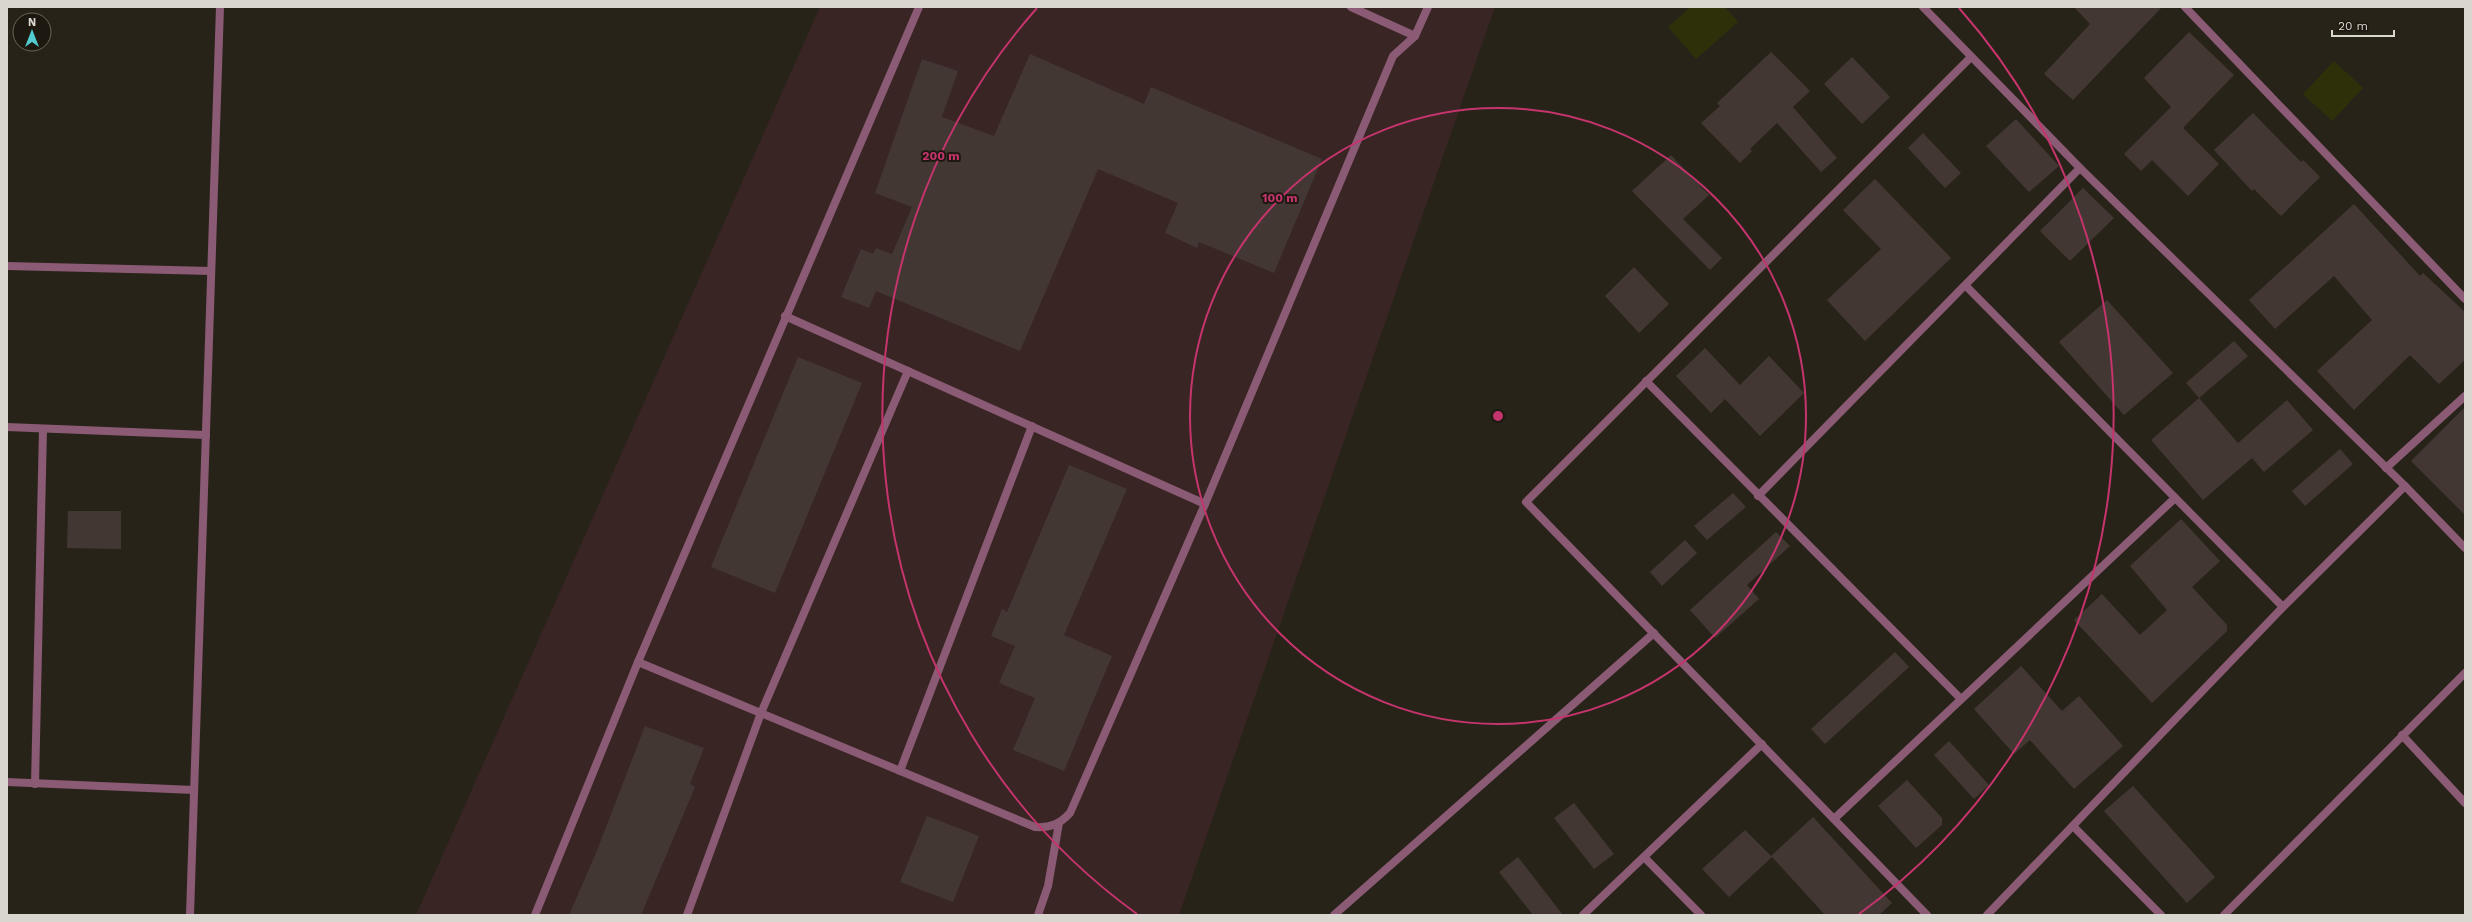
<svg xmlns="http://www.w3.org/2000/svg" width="2472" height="922" viewBox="0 0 2472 922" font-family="'Work Sans',sans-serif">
  <rect width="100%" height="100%" fill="#282319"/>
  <polygon fill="#382524" points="820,7 1495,7 1179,915 416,915"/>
  <g fill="#2e3009">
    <polygon points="1691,7 1725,7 1738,22 1696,59 1668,27"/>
    <polygon points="2334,61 2363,88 2332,121 2303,94"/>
  </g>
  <g fill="#433734">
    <polygon points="2074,7 2162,7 2073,100 2044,74 2090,24"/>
    <polygon points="2189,32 2234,75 2183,128 2219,164 2188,196 2152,160 2141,171 2124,154 2171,107 2144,78"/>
    <polygon points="1771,52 1810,91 1793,107 1837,158 1821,172 1777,123 1750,149 1752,151 1740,163 1701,123 1720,106 1717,103"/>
    <polygon points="1030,54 1144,104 1151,87 1322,159 1274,273 1199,242 1197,248 1165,233 1178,203 1098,169 1020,351 876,291 869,308 841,297 861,249 873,254 876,248 892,254 912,207 875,193 922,59 958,71 942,117 994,136"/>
    <polygon points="1852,57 1890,97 1862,124 1824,84"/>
    <polygon points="2253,113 2301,162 2303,160 2320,177 2281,216 2254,189 2252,191 2214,150"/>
    <polygon points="2016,119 2059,166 2029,192 1986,146"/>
    <polygon points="1923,133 1961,173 1945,188 1908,148"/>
    <polygon points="1671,155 1709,195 1683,219 1722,258 1710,270 1632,191"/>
    <polygon points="1875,179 1951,258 1865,341 1827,300 1881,249 1843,210"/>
    <polygon points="2083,188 2114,218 2070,261 2040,231"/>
    <polygon points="2354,204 2420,276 2423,273 2465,312 2465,360 2439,384 2410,355 2354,410 2317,371 2372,320 2334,276 2275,329 2249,300"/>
    <polygon points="1634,267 1669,304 1639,333 1605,296"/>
    <polygon points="2107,300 2173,373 2124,415 2059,342"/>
    <polygon points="2234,341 2248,356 2199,398 2186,383"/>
    <polygon points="1705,348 1740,385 1769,356 1804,393 1760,436 1725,399 1711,413 1676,376"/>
    <polygon points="798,357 862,383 775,593 711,567"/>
    <polygon points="2199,398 2238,443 2287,400 2313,430 2264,472 2252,458 2203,500 2151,440"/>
    <polygon points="2465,407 2465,515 2411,461"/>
    <polygon points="2340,449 2353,464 2305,506 2292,491"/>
    <polygon points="1069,465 1127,489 1064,635 1112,656 1064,771 1013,750 1035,698 999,683 1015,646 991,636 1002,609 1007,612"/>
    <polygon points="1733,493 1746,507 1707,540 1694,526"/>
    <polygon points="68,511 121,511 121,549 67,548"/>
    <polygon points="2181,519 2220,561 2192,587 2227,625 2227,631 2152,703 2074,620 2102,594 2140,635 2152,624 2167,610 2130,566"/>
    <polygon points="1776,532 1790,546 1747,585 1759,599 1715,638 1690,610"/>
    <polygon points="1685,540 1697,553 1662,586 1650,572"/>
    <polygon points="1895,652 1909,667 1825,744 1811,729"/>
    <polygon points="2021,666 2062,711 2079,696 2123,746 2074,789 2030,740 2014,754 1974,709"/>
    <polygon points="645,726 704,748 690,784 695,787 641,915 569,915 596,853"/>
    <polygon points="1949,741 1989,785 1974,799 1934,755"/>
    <polygon points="1907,780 1942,818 1942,825 1916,848 1878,806"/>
    <polygon points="2133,786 2215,877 2187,903 2104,811"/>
    <polygon points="1574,803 1614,854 1594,869 1554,818"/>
    <polygon points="927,816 979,836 953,902 900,882"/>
    <polygon points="1813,817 1892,903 1879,915 1825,915 1772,857 1729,897 1702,869 1745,830 1771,856"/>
    <polygon points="1518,857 1563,915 1533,915 1499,872"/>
  </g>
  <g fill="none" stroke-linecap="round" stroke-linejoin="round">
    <g stroke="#8b5a74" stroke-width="8">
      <polyline points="1351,7 1415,36"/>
      <polyline points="1923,7 2080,168 2405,486 2465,548"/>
      <polyline points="2185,7 2465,299"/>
      <polyline points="7,266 211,271"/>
      <polyline points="1966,286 2283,607"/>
      <polyline points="785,316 1205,504"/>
      <polyline points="1646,381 1961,699"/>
      <polyline points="7,427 206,435"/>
      <polyline points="2386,468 2465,396"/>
      <polyline points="1758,496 2080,168"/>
      <path d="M 638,662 L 1035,827 C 1050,828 1060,824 1070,813 L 1205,504 L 1393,56 L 1415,36 L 1428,7"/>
      <polyline points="2402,735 2465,803"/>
      <polyline points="900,771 1032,426"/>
      <polyline points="7,782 194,790"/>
      <polyline points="35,784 43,429"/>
      <polyline points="1834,819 2175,498"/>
      <polyline points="2073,826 2161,915"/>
      <polyline points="1644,857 1701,915"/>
      <polyline points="190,915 220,7"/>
      <polyline points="535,915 638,662 919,7"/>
      <polyline points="687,915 761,713 908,371"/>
      <polyline points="1038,915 1048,886 1059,823"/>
      <polyline points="1334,915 1654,633"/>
      <polyline points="1583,915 1762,744"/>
      <polyline points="1927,915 1526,502 1971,57"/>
      <polyline points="1987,915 2283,607 2405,486"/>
      <polyline points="2224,915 2465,673"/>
    </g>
  </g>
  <g fill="none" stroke="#c5346d" stroke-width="2">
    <circle cx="1498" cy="416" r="308"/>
    <path d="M1137 914A615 615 0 0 1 1037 8M1959 8A615 615 0 0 1 1859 914"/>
  </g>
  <circle cx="1498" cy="416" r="6" fill="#c5346d" stroke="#1e1910" stroke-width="2"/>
  <g font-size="12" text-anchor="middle" font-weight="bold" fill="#c5346d" stroke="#1e1910" stroke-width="4" stroke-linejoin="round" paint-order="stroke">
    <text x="941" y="160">200 m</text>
    <text x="1280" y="202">100 m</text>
  </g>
  <rect width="2472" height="922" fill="none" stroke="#d9d6d0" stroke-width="16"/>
  <g transform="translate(32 32)"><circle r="19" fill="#1e1910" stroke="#69655d"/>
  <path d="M0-3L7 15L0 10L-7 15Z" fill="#52ccd0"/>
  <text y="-6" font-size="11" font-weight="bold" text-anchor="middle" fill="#d9d6d0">N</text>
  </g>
  <path d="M2332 30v6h62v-6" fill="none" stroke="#d9d6d0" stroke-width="2"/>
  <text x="2338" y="30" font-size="12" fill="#d9d6d0" stroke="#1e1910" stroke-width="3" paint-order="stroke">20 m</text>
</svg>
